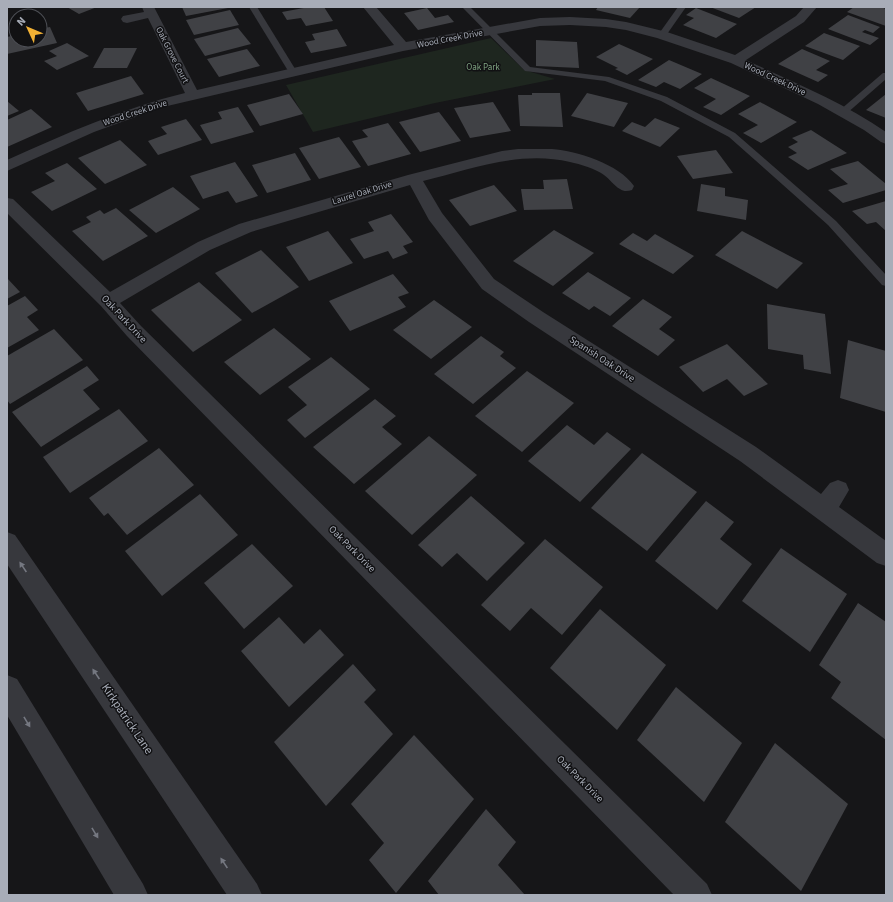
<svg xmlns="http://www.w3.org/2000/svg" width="893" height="902" viewBox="0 0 893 902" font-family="'Source Sans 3',sans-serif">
  <rect width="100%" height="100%" fill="#161618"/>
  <polygon fill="#1e261f" points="491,38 524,70 555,79 435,103 313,132 286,85"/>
  <g fill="#404145">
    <polygon points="67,7 97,7 79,14"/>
    <polygon points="182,7 228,7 228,8 186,16"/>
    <polygon points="309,7 324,7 333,21 306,26 301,18 287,20 282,12"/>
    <polygon points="598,7 640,7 630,18 596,10"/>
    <polygon points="710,7 756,7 739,18"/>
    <polygon points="854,7 881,7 886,9 886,26 847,12"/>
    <polygon points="427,8 435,18 448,15 454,22 418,30 404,13"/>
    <polygon points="696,8 737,24 716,38 683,25 694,18 686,15"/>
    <polygon points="230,10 239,25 194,35 186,20"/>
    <polygon points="848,15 880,27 873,33 865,30 862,32 879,38 870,45 828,29"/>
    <polygon points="50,27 57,43 7,54 7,37 16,35 16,40 40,40 40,29"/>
    <polygon points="238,28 251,44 205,56 194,39"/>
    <polygon points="337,29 347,46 311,53 305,42 315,40 312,34"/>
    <polygon points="824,33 860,46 843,60 805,46"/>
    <polygon points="536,40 577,42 579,68 536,66"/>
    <polygon points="67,43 89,56 57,70 44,61 57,56 49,51"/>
    <polygon points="619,44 653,59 627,75 615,69 618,68 596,57"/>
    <polygon points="104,48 137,48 127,68 93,68"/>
    <polygon points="247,49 260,66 219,77 207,59"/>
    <polygon points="802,49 830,61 816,70 828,75 818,82 778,64"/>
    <polygon points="669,60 702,74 680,89 664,82 656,87 638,80"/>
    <polygon points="131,76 144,94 88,111 76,93"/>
    <polygon points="711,78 750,96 721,115 703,107 716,99 694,88"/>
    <polygon points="532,93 560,93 563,127 520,126 518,95 532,95"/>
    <polygon points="587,93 628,103 614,127 571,116"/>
    <polygon points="289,94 303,114 260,126 247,105"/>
    <polygon points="886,94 886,118 866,110"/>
    <polygon points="7,101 19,111 7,116"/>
    <polygon points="493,102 511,131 470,138 454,108"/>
    <polygon points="760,102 797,122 761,143 743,133 758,125 738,114"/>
    <polygon points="238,107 254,132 211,144 200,125 222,119 218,112"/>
    <polygon points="31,109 52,127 7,147 7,120"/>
    <polygon points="439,112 461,141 420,152 399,122"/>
    <polygon points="655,118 680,128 660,147 622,131 632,122 645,127"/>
    <polygon points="186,119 202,140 158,155 148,141 167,134 161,127"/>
    <polygon points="388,123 411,154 368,166 352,141 368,137 362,130"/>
    <polygon points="811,130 847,153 808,170 788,157 797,153 788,147 798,142 792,138"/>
    <polygon points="339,137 361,167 319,179 299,148"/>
    <polygon points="120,140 147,165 105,184 78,158"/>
    <polygon points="716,150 733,173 693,179 677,156"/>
    <polygon points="295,153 311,180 267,193 252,165"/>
    <polygon points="858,161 886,184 886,190 843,203 828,190 848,184 830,169"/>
    <polygon points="235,162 258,196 236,203 228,191 203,199 190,176"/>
    <polygon points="67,163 97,189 52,211 31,192 55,181 45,173"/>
    <polygon points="567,179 573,209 524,210 521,189 544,189 543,180"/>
    <polygon points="701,184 725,188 725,196 748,200 746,220 697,211"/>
    <polygon points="494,185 517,211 470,226 449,200"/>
    <polygon points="173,187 200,209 156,233 129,210"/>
    <polygon points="886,201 886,231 876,222 867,224 852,211"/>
    <polygon points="116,208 148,236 103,261 72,231 91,222 86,217 100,210 104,214"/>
    <polygon points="391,214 413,242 403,246 408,253 393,259 388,251 364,259 350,239 374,231 368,222"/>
    <polygon points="554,230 594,253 553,286 513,261"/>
    <polygon points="328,231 353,263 309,281 286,247"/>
    <polygon points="742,231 803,263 777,289 715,255"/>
    <polygon points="633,233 647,241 655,234 694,256 673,274 619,244"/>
    <polygon points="261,250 299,287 252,313 215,273"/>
    <polygon points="588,272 631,298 610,316 594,306 589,310 562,293"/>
    <polygon points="393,274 409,293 398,297 406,307 350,331 329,301"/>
    <polygon points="7,278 20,292 7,299"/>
    <polygon points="199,282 242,320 193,352 151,310"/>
    <polygon points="25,296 38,310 27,317 39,330 7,348 7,306"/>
    <polygon points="643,299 672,317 659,329 675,340 658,356 612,326"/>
    <polygon points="434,300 472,327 431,359 393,330"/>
    <polygon points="767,304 825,314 831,374 804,369 803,355 768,349"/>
    <polygon points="274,328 311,359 260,395 224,362"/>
    <polygon points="54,329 83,360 10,404 7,400 7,356"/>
    <polygon points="481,336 504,352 500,356 516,368 473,404 434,374"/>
    <polygon points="848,340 886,351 886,412 840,398"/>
    <polygon points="727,344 768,384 744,396 727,379 703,392 679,367"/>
    <polygon points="331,357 370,389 305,438 287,420 307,405 288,387"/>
    <polygon points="87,366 99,380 83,390 100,409 41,447 12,412"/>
    <polygon points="527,371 574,403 522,452 475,416"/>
    <polygon points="375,399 396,416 382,427 402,444 354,484 313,447"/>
    <polygon points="119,409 148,441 70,493 43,457"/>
    <polygon points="567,425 594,445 607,432 631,449 580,502 528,461"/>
    <polygon points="429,436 477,475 412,535 365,491"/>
    <polygon points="159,448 194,485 127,535 108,513 104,516 89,498"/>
    <polygon points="642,453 697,492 647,551 591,508"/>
    <polygon points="200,494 238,535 162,596 125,551"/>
    <polygon points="471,496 525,543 487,581 457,553 442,567 418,545"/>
    <polygon points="706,501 734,522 720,539 752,564 717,610 655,561"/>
    <polygon points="545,539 603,587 562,635 531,608 510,631 481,605"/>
    <polygon points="252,544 293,586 244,629 204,583"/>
    <polygon points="781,548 847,594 810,652 742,601"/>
    <polygon points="858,603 886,622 886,740 831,698 841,682 819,665"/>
    <polygon points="600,609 666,665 617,730 550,668"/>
    <polygon points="279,617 304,644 320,629 344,655 289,707 241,651"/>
    <polygon points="353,664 376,690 364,702 393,734 326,806 274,742"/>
    <polygon points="676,687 742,743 704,802 637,740"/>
    <polygon points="414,735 474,799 396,893 369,860 384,843 351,804"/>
    <polygon points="775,743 848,804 801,891 725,822"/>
    <polygon points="486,809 516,842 498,865 525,895 439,895 428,881"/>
  </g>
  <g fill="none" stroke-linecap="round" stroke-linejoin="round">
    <g fill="#37383d" fill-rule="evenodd">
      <polygon points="249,7 257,7 297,72 296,74 290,74"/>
      <polygon points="462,7 470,7 530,67 609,77 667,97 735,133 836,221 886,275 886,286 882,285 828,225 729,137 661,101 605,81 525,71"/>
      <polygon points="678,7 686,7 665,37 659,37 658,35"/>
      <polygon points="883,73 886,73 886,79 846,114 840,114 839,112 840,110"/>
    </g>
    <g fill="#37383d" fill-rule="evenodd">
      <path d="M 142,7 L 154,7 L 197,90 L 394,45 L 363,7 L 376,7 L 406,42 L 540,18 L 570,17 L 606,19 L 626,22 L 667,32 L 735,55 L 796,16 L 804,7 L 817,7 L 804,22 L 746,60 C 793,82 843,102 886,132 L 886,144 L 881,142 L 864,130 L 818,104 L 731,63 L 657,38 L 626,30 L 606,27 L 570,25 L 540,26 L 403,51 L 163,107 L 94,132 L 7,171 L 7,160 C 65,134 123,108 185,93 L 148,18 L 127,23 L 123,22 L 121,19 L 123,16 L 144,12 Z"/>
      <path d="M 518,149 C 529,149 541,149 552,149 C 577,151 619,164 634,186 L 632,190 C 628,191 624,192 620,189 C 614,186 610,179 604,175 C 596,169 580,164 570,162 C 521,150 471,169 423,181 L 442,213 L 494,279 L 543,312 L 756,447 L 821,494 L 830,483 L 838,480 L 846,483 L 849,490 L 839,507 L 886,541 L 886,566 L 877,563 L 740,461 L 529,322 L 482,289 L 429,220 L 410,185 L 251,232 L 210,250 L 120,303 L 141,326 L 707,884 L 712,895 L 674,895 L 127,336 L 101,306 L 7,213 L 7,198 L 13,199 L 110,292 L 198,242 L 239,224 L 408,175 L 502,151 Z"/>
    </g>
    <g fill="#37383d" fill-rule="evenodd">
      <polygon points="7,532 15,535 257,884 262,895 227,895 7,564"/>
      <polygon points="7,675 17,679 143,884 148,895 114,895 7,715"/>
    </g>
  </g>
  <defs><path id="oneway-solid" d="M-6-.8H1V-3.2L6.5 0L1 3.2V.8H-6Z"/></defs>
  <g fill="#757881">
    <use href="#oneway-solid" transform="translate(23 567) rotate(-124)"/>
    <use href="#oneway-solid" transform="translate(96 674) rotate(-124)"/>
    <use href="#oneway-solid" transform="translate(27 722) rotate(59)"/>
    <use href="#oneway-solid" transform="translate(95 833) rotate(59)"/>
    <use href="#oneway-solid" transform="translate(224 863) rotate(-124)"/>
  </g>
  <g text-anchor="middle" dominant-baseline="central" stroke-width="3" stroke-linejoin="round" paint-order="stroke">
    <g font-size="9" fill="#a8adb8" stroke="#111113">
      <text transform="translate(450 39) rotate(-11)">Wood Creek Drive</text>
      <text transform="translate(172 55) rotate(63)">Oak Grove Court</text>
      <text transform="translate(775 79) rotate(25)">Wood Creek Drive</text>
      <text transform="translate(135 113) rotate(-18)">Wood Creek Drive</text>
      <text transform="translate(362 193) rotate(-17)">Laurel Oak Drive</text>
    </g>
    <g font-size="9" fill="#7fa381" stroke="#111113">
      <text x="483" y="67">Oak Park</text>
    </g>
    <g font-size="10" fill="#a8adb8" stroke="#111113">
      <text transform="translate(124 319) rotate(47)">Oak Park Drive</text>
      <text transform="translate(602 359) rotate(33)">Spanish Oak Drive</text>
      <text transform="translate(352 549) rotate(45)">Oak Park Drive</text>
      <text transform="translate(580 779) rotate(45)">Oak Park Drive</text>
    </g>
    <g font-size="12" fill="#a8adb8" stroke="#111113">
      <text transform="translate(127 719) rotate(56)">Kirkpatrick Lane</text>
    </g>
  </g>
  <rect width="893" height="902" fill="none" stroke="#a8adb8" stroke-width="16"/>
  <g transform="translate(28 28) rotate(314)"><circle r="19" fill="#111113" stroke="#4d4f55"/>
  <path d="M0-3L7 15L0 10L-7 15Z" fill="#f2b134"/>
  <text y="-6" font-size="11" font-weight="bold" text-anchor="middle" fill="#a8adb8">N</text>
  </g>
</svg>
